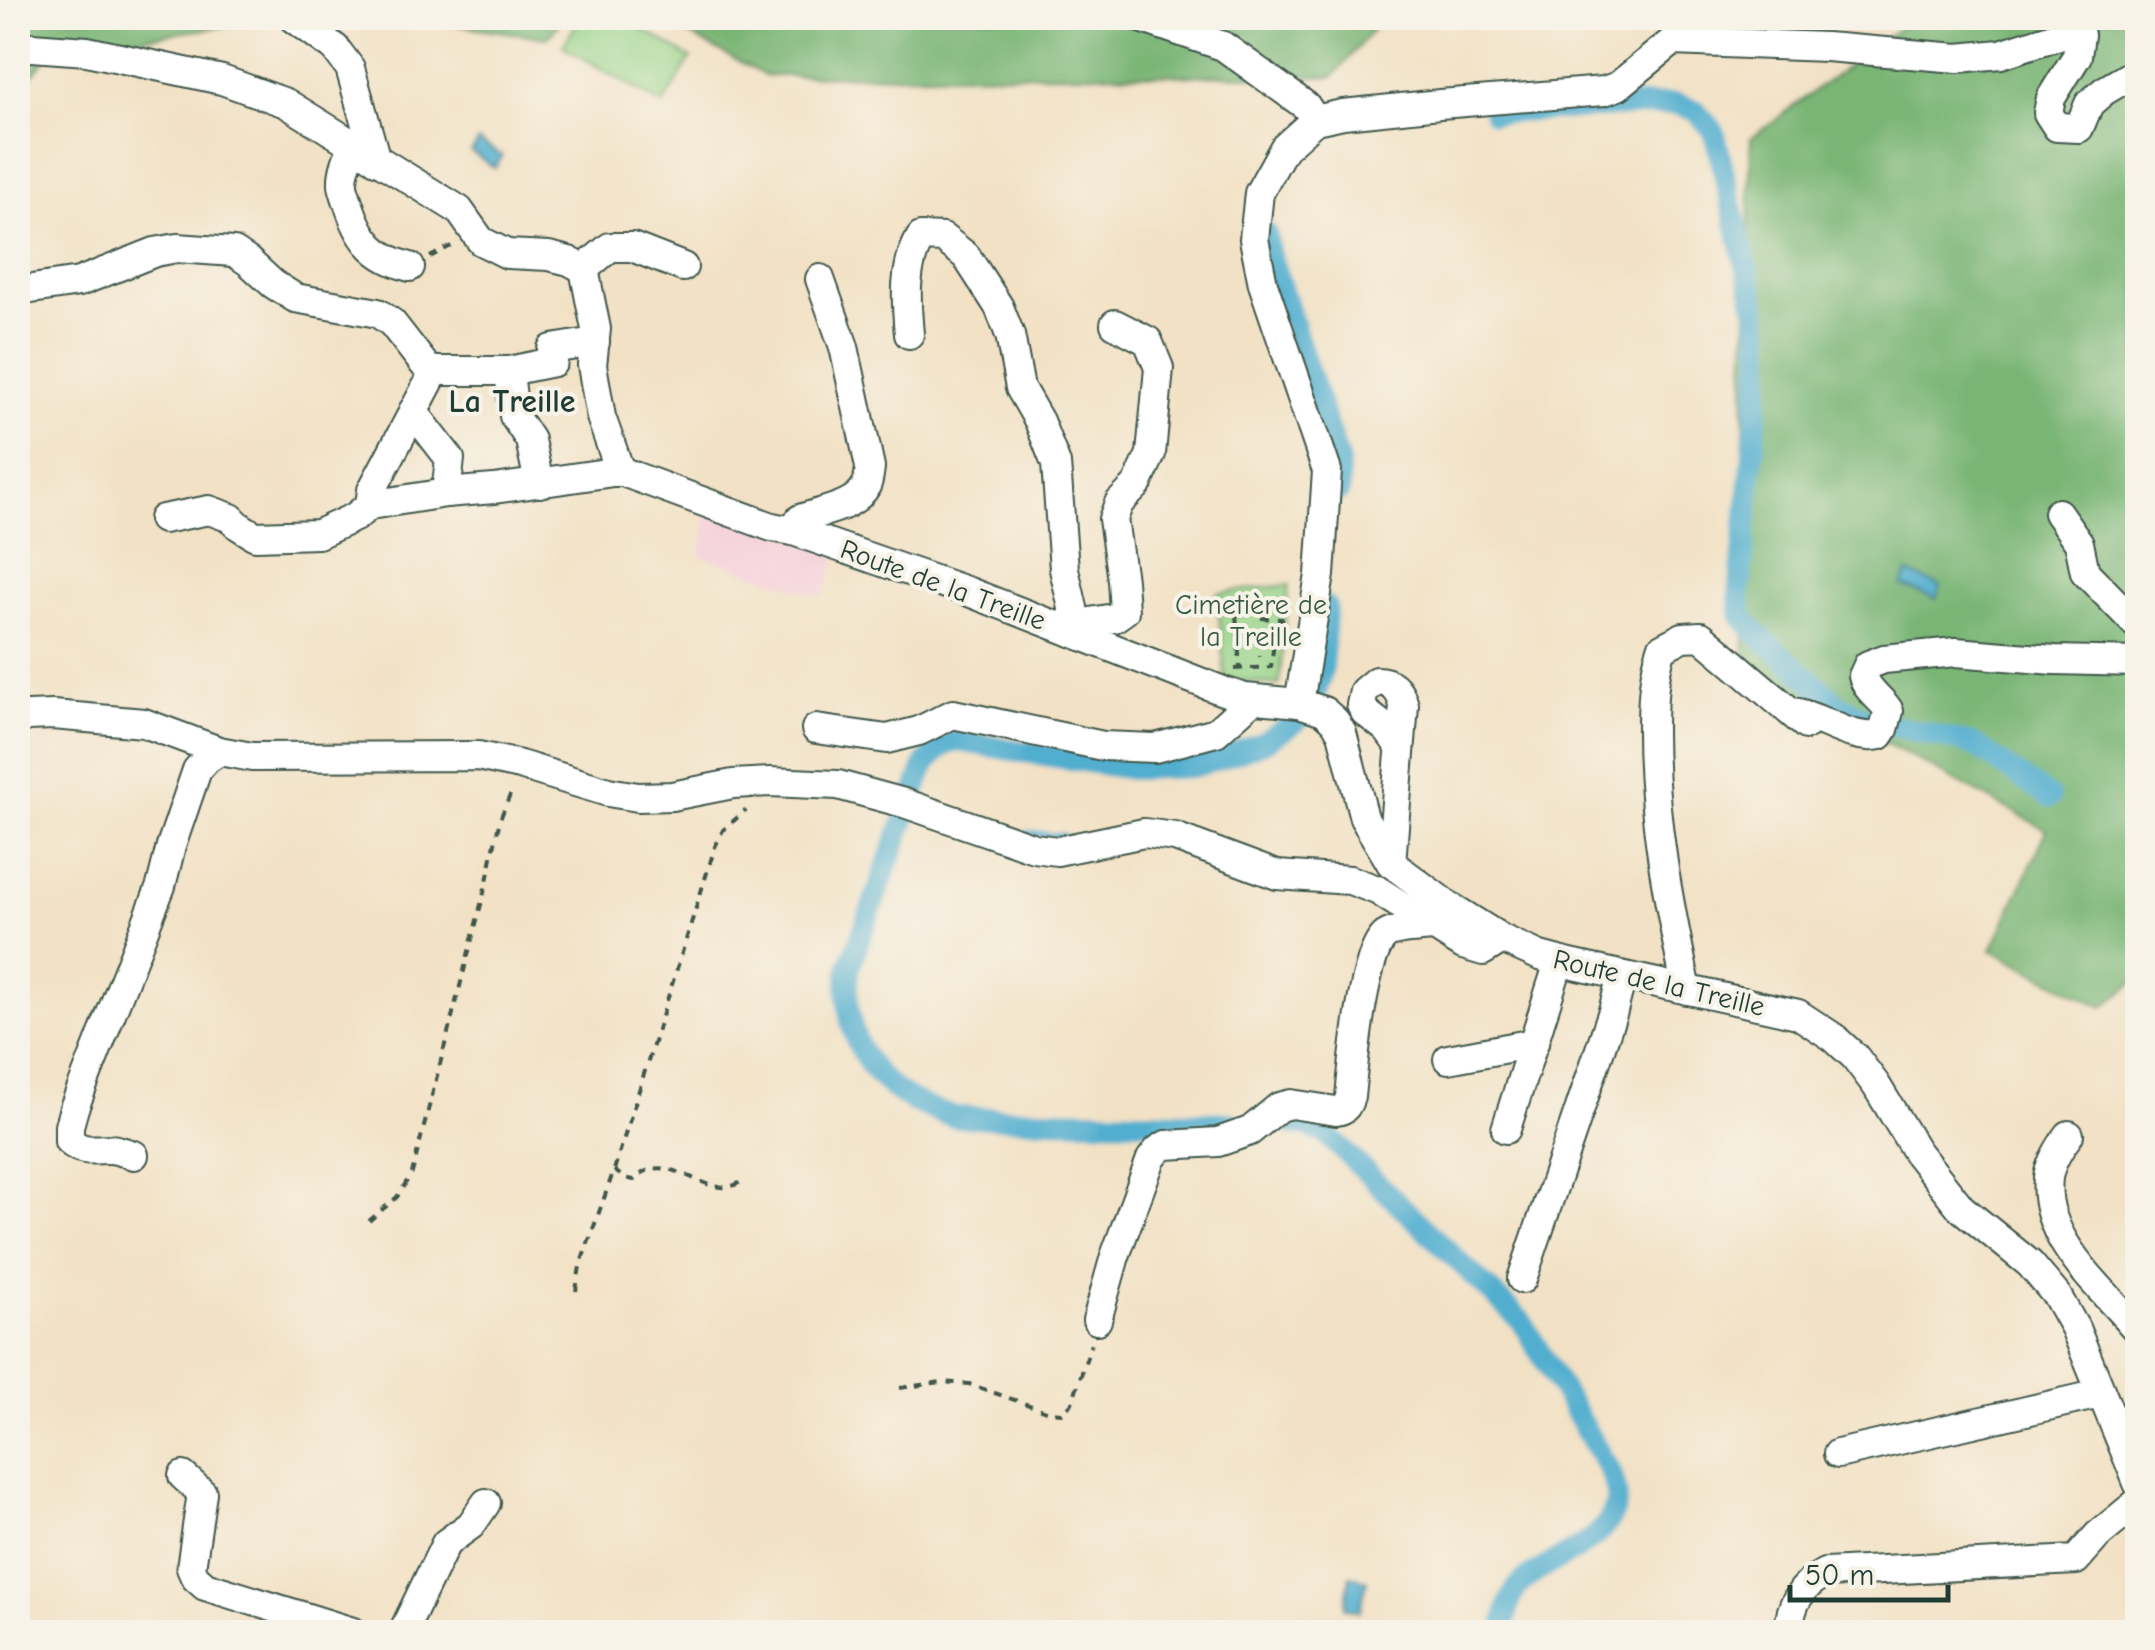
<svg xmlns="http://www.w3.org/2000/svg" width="2155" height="1650" viewBox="0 0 2155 1650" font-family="'Comic Neue',sans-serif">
  <rect width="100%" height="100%" fill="#f7f3e8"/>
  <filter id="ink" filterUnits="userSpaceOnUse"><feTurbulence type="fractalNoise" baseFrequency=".01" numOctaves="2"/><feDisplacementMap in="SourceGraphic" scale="20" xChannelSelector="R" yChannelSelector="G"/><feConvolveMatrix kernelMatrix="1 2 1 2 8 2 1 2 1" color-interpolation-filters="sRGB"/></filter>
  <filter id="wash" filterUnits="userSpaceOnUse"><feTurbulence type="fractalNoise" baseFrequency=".0048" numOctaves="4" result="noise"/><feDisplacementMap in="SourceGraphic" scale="40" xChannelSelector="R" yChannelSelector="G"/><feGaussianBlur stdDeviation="2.25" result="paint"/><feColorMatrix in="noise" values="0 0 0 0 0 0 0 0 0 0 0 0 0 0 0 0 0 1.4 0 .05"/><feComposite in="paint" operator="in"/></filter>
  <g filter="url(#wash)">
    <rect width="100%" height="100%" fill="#f2e1c4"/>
    <polygon fill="#f5cfda" points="708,510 838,554 823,597 701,556"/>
    <g fill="#97d388" stroke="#5b885e" stroke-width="2.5">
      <polygon points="580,18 623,18 691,58 663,105 563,46"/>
      <polygon points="1289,585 1279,685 1225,679 1217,593"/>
    </g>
    <g fill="#79b574" stroke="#4c7954" stroke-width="2.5">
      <polygon points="18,18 289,18 53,50 18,92"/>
      <polygon points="408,18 563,18 548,38"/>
      <polygon points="657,18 1382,18 1333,77 1082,74 766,76"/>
      <polygon points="1913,18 2137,18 2137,981 2103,1007 1992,950 2047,830 1745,667 1743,476 1751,138"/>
    </g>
    <g fill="#51aecf" stroke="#387682" stroke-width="2.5">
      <polygon points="479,141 502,156 495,168 471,152"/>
      <polygon points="1907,573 1941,586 1936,599 1902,586"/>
      <polygon points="1350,1575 1367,1580 1360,1611 1345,1607"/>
    </g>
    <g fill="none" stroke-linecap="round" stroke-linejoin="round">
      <polyline stroke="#51aecf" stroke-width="6" points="1027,833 1064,836"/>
      <g stroke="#51aecf" stroke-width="22">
        <polyline points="1494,113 1676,104 1696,111 1714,131 1757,311 1762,358 1739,596 1742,616 1756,633 1842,707 1867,719 1974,745 2049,797"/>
        <polyline points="1266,234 1271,257 1339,463 1339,491"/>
        <path d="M 1231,1123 L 955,1117 C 879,1097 840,1048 849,968 L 926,763 L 943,746 L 957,741 L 1130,769 L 1192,767 L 1217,760 L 1264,742 L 1296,722 L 1316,691 L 1322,669 L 1326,607"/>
        <path d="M 1294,1125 L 1305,1125 L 1325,1133 L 1522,1322 L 1611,1473 C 1614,1482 1618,1493 1616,1503 C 1610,1537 1567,1553 1542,1569 C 1533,1574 1523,1580 1517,1588 C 1508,1601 1506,1617 1503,1632"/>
      </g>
    </g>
  </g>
  <g filter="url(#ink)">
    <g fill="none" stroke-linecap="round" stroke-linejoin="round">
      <g stroke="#3f564a" stroke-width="32">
        <g id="minor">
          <polyline points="294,18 335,48 350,68 376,160"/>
          <polyline points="1141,18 1223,46 1306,106 1315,120"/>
          <polyline points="18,46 87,51 222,80 286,103 459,210 481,241 507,254 549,256 569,261 584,269"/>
          <path d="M 353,146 C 348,158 342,172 343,185 C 344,192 348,201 350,208 C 361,241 376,258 410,267"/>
          <polyline points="584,269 596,329 592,365 601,417 620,471"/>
          <polyline points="584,269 610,247 632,247 683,267"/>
          <polyline points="18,291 79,282 155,252 177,248 234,252 249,262 273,284 295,298 378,313 392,323 427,368 435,371 372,490 370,505"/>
          <path d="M 909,334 C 906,301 903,267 921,237 L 943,238 L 966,256 L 999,307 L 1010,335 L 1020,388 L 1039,421 L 1056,464 L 1064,569 L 1073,608 L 1072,632"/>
          <polyline points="435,371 509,371 514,416 530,440 539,483"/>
          <polyline points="509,371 553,362 552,349 595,342"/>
          <polyline points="413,411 450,459 446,493"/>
          <polyline points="2058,513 2079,543 2085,572 2138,626"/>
          <polyline points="163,519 209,510 231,518 239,526 255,536 318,534 355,517 370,505 446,493 494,489 620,471 772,527 793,531 969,592 1223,691 1245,698 1299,703 1324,711 1335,721 1342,733 1364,818 1391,863 1443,902 1502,939 1540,956 1570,964 1798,1014 1833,1037 1855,1057 1876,1085 1916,1151 1961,1208 2030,1264 2057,1296 2075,1328 2138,1483"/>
          <path d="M 793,531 L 800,519 C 821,511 856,508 867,484 C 868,483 870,468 870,467 L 844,347 L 820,279"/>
          <polyline points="1072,632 1090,622 1114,618 1124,611 1122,580 1113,519 1119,503 1137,485 1151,454 1159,368 1148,341 1115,324"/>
          <polyline points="1299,703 1320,575 1327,471 1263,284 1254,239 1259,193 1284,148 1315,120 1343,114 1440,104 1604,91 1618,86 1673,41 1826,47 1958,58 2001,54 2062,34 2080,35 2077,56 2051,98 2048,113 2057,127 2079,128 2089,104 2104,91 2138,71"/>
          <path d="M 1792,712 C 1820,715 1851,742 1880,735 L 1884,729 L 1889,711 C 1882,698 1867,692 1863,676 L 1868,665 L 1884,659 L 1956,652 L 2055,660 L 2138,662"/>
          <polyline points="18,720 28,716 53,715 144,723 219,751 252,757 478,756 520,765 608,792 638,797 672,796 733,784 770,782 838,785 904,803 1034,848 1057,851 1144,833 1175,837 1277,875 1350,880 1377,890 1463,945 1483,951 1502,939"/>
          <polyline points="816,729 887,739 919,731 953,714 1103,746 1155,748 1216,732 1253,699"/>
          <path d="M 1391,863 L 1404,705 C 1400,690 1392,681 1376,681 L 1364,691 L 1361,705 L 1365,712 L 1387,729 L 1400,747"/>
          <path d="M 1687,990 C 1669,905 1652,818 1652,731 C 1652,701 1653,676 1662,648 L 1683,637 L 1701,636 L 1806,725"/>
          <polyline points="1448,1059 1534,1043"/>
          <polyline points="1506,1129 1559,962"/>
          <path d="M 2069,1135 C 2060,1147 2050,1163 2048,1178 C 2041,1240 2102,1287 2138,1331"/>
          <path d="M 134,1155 C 126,1153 118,1149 109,1149 C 92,1149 83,1153 69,1141 L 69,1126 L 74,1108 L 161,886 L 171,846 L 197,770 L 207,759 L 219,751"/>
          <polyline points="1522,1279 1613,1011 1622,976"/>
          <path d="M 1097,1320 L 1115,1256 L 1151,1159 L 1158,1150 L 1166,1145 L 1218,1142 L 1250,1131 L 1279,1107 L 1291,1104 L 1336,1111 C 1345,1110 1347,1106 1350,1097 C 1353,1068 1363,951 1386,935 C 1397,928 1419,929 1433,927"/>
          <polyline points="1838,1454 2100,1394"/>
          <polyline points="183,1476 202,1493 191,1568 195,1577 205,1586 353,1632"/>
          <polyline points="403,1632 446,1543 471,1525 486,1503"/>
          <path d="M 1790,1632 C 1788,1606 1802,1585 1825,1573 L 2076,1560 L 2098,1535 L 2138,1502"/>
        </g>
      </g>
      <g stroke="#3f564a" stroke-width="4" stroke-dasharray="8 8" stroke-linecap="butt">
        <polyline points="1855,23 1906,18"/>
        <polyline points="430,257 453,245"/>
        <polyline points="1235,601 1240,668"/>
        <polyline points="1250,604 1279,602"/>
        <polyline points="1258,604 1259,618 1282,619 1281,633 1259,633 1260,657"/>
        <polyline points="1236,615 1259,612"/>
        <polyline points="1235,669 1271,667 1275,633"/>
        <path d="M 614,1170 L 624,1178 L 634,1180 C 670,1142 712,1211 745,1178"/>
        <polyline points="369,1221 397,1197 412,1173 487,881 500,819 513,788"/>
        <polyline points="576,1291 580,1266 614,1170 715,847 723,830 746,810"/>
        <polyline points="900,1388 941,1382 969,1384 1049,1412 1062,1413 1072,1403 1091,1344"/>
      </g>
      <use href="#minor" stroke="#fff" stroke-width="28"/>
    </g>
  </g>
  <g text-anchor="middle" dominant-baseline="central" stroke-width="8" stroke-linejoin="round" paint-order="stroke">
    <g font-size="28" fill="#1f3d34" stroke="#f7f3e8">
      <text transform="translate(943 585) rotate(20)">Route de la Treille</text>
      <text transform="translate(1659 983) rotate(13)">Route de la Treille</text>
    </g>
    <g font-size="28" fill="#375b45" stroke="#f7f3e8">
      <text x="1251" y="605">Cimetière de<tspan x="1251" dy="32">la Treille</tspan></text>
    </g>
    <g font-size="32" font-weight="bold" fill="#1f3d34" stroke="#f7f3e8">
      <text x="512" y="401">La Treille</text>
    </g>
  </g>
  <rect width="2155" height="1650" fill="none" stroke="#f7f3e8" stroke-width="60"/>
  <path d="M1790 1585v15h158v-15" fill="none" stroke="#1f3d34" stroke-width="5"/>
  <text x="1805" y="1585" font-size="30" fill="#1f3d34" stroke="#f7f3e8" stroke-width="8" paint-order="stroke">50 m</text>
</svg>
